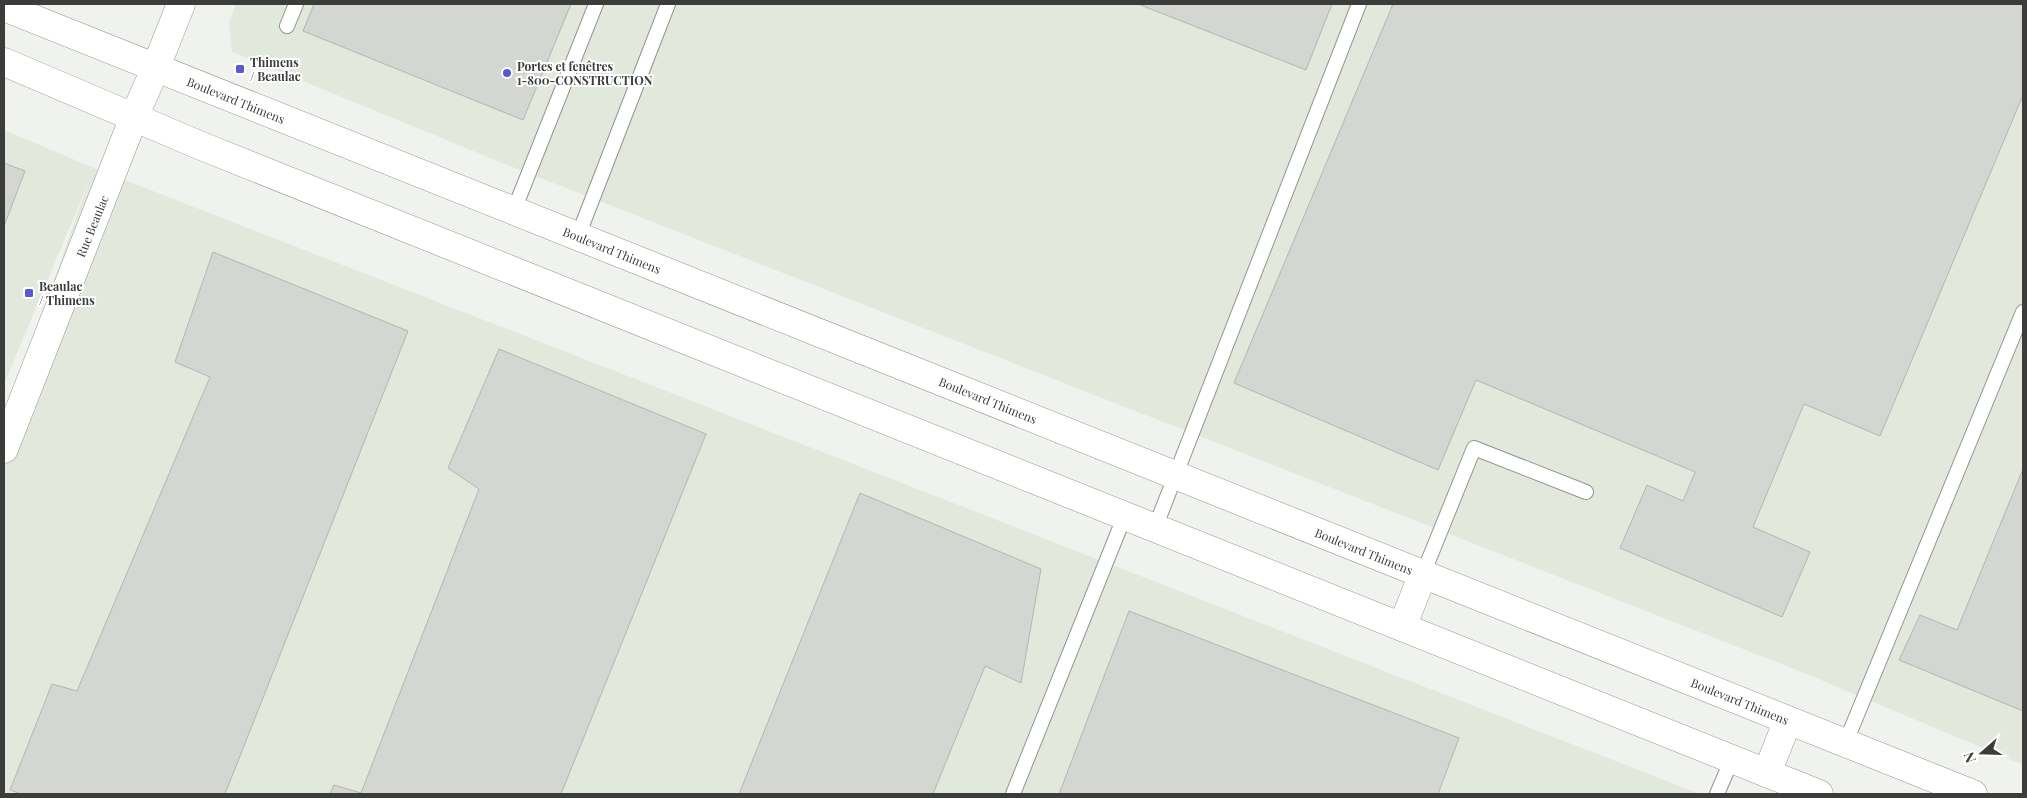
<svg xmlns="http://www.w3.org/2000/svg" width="2027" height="798" viewBox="0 0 2027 798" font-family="'Playfair Display',serif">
  <rect width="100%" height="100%" fill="#f0f2ed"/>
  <g fill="#e2e8dc">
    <polygon points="236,4 2023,4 2023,765 1804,673 500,162 232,52 229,22"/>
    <polygon points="4,130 94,168 1700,794 4,794 4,421 89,181 4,384"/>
  </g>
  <g fill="#d4d6d2" stroke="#b4b6b2">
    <polygon points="314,4 571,4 523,120 303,31"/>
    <polygon points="1138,4 1332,4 1306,70"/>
    <polygon points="1393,4 2023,4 2023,95 1880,436 1804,404 1753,527 1810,552 1782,617 1620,548 1647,485 1683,501 1695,472 1476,380 1438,470 1234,383"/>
    <polygon points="4,163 25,171 4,226"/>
    <polygon points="213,252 408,331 225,794 21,794 10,790 52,684 77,691 210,377 175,362"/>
    <polygon points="499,349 706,434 561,794 330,794 334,785 361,793 479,489 448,468"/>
    <polygon points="2023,469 2023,711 1899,660 1920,615 1957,630"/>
    <polygon points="860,493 1041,569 1021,683 985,666 933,794 739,794"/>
    <polygon points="1129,611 1459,738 1438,794 1059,794"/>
  </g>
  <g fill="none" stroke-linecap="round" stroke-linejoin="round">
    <g stroke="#939591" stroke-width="16">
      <g id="lane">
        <polyline points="287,26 296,4"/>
        <polyline points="514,210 596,4"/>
        <polyline points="578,236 668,4"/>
        <polyline points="1155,528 1359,4"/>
        <polyline points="1423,574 1474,448 1586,492"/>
        <polyline points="1845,744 2023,312"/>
        <polyline points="1013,794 1125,515"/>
        <polyline points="1717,794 1732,759"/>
      </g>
    </g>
    <g stroke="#939591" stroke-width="29">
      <polyline id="street" points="134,117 156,67"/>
    </g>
    <g stroke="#939591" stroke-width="29">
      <g id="secondary">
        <polyline points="4,7 1973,794"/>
        <polyline points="4,62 199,145 1819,794"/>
        <polyline points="156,67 181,4"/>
        <polyline points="4,449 134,117"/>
        <polyline points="1402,627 1423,574"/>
        <polyline points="1767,773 1788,720"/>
      </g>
    </g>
    <use href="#lane" stroke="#fff" stroke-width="14"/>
    <use href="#street" stroke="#fff" stroke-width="28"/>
    <use href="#secondary" stroke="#fff" stroke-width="28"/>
  </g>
  <g fill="#555ad1" stroke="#fff" stroke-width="2">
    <rect x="235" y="64" width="10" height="10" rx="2.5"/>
    <circle cx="507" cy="73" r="5"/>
    <rect x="24" y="288" width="10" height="10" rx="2.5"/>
  </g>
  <g text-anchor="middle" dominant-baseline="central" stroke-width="4" stroke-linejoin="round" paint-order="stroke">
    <g font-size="12" font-weight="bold" fill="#3c3d3b" stroke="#fff" text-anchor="start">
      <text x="250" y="62">Thimens<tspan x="250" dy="14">/ Beaulac</tspan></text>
      <text x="517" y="66">Portes et fenêtres<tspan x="517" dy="14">1-800-CONSTRUCTION</tspan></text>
      <text x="39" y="286">Beaulac<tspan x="39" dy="14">/ Thimens</tspan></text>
    </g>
    <g font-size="12" fill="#3c3d3b" stroke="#fff">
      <text transform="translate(236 100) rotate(22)">Boulevard Thimens</text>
      <text transform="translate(92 226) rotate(-68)">Rue Beaulac</text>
      <text transform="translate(612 250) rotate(22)">Boulevard Thimens</text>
      <text transform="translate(988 400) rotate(22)">Boulevard Thimens</text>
      <text transform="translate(1364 551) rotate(22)">Boulevard Thimens</text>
      <text transform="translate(1740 701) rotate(22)">Boulevard Thimens</text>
    </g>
  </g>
  <rect width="2027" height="798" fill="none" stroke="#3c3d3b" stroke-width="10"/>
  <g transform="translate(1982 753) rotate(250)" stroke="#ffffff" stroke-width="4" paint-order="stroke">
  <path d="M0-4L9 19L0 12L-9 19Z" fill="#3c3d3b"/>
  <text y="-8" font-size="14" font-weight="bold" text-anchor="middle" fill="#3c3d3b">N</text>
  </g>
</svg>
